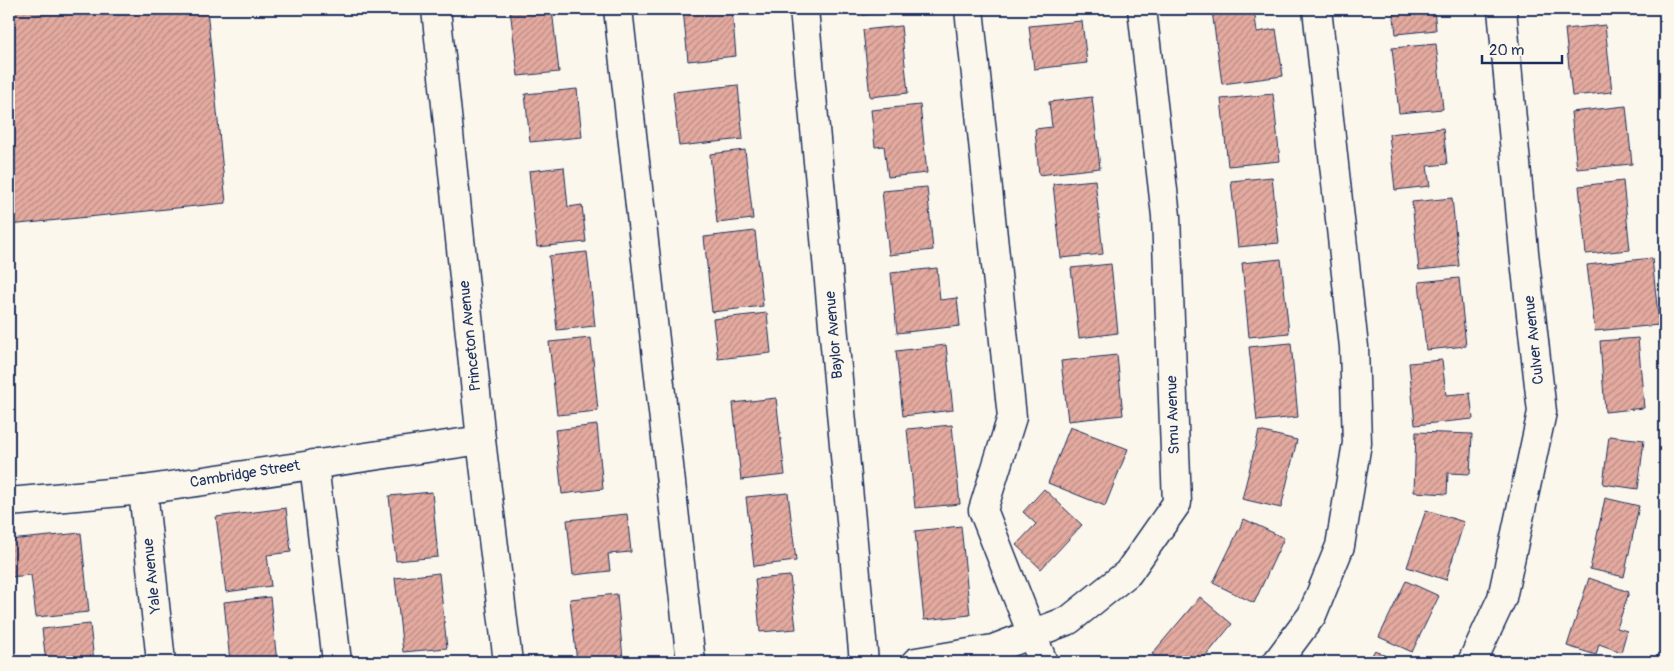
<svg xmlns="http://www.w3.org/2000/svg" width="1674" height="671" viewBox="0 0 1674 671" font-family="Pangolin,sans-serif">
  <defs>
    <pattern id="building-hatch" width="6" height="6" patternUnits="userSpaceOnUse" patternTransform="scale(1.25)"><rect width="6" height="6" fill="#e4aa9f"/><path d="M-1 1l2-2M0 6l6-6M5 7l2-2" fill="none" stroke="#b88b85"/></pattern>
  </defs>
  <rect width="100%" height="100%" fill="#fbf7ec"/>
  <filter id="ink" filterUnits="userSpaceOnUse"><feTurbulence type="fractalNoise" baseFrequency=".02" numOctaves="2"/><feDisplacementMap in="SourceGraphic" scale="10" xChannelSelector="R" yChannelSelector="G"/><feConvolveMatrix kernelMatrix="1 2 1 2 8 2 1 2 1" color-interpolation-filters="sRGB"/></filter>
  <g filter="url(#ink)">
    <g fill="url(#building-hatch)" stroke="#1b2f5e">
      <polygon points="9,9 207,9 226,203 9,225"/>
      <polygon points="510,9 552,9 559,72 518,76"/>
      <polygon points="683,9 732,9 736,56 688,61"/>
      <polygon points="862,9 910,9 910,10 863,15"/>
      <polygon points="1230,9 1254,9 1257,32 1276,29 1283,76 1222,84 1212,11"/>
      <polygon points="1393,9 1434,9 1436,30 1396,34"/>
      <polygon points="1559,9 1601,9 1601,10 1560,14"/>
      <polygon points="1082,21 1087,63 1034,69 1029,26"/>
      <polygon points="1605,25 1612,92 1572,96 1565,29"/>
      <polygon points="901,26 908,93 870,97 863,30"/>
      <polygon points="1436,44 1443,109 1399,113 1392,48"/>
      <polygon points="738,85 743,139 679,146 673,92"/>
      <polygon points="577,89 582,137 530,142 525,94"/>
      <polygon points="1273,94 1280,161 1228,166 1221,99"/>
      <polygon points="1092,97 1100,168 1039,175 1035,129 1052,127 1049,102"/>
      <polygon points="920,105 927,173 888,177 884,146 875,147 871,110"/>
      <polygon points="1626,106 1632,164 1577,169 1571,112"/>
      <polygon points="1443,128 1447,164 1427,166 1430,186 1395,190 1389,134"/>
      <polygon points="745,150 753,219 717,223 710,154"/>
      <polygon points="564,167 568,207 582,205 586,242 537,247 529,171"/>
      <polygon points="1272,177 1279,243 1238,247 1231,181"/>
      <polygon points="1095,180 1103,254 1061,258 1053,184"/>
      <polygon points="1623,181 1630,250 1586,254 1579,186"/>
      <polygon points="927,187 933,250 889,255 882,191"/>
      <polygon points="1452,198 1459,266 1419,270 1412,202"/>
      <polygon points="755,231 763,306 712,312 704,237"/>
      <polygon points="587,252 595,326 557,330 549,256"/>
      <polygon points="1652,258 1659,325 1595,331 1587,265"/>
      <polygon points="1281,259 1289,333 1249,337 1242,263"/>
      <polygon points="1111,264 1118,333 1079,338 1071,268"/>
      <polygon points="937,268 940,300 957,298 960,326 897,333 891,273"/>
      <polygon points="1459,278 1466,346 1426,350 1419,282"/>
      <polygon points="767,313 771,353 718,359 713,319"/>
      <polygon points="591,338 598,411 557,415 549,342"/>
      <polygon points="1638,338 1644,408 1605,412 1600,341"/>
      <polygon points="1291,343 1298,417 1257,421 1249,347"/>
      <polygon points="946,345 953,410 903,416 896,351"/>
      <polygon points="1117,355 1123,415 1068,421 1061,361"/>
      <polygon points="1442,360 1446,395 1470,393 1473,419 1415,425 1409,363"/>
      <polygon points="776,398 785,475 741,480 733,403"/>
      <polygon points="597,425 603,489 562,494 555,430"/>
      <polygon points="952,425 960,504 915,508 907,429"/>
      <polygon points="1070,427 1128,449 1105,506 1048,483"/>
      <polygon points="1259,431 1297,440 1281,508 1242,499"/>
      <polygon points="1416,432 1472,434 1470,474 1448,473 1447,494 1414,492"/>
      <polygon points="1609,436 1644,440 1638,489 1603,484"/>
      <polygon points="1044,489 1082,525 1041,569 1016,545 1036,524 1023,512"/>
      <polygon points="432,492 438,557 396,561 389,496"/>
      <polygon points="788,493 796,561 754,566 746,497"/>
      <polygon points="1605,498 1639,506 1624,577 1590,569"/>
      <polygon points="286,508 291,552 267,555 271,586 226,592 216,517"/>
      <polygon points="1426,510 1464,522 1446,580 1407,567"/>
      <polygon points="627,514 631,552 608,554 610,571 573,575 567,520"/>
      <polygon points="1244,519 1284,538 1254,603 1213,583"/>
      <polygon points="961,526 970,615 924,620 915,531"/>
      <polygon points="81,533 89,612 36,617 31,575 9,577 9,540"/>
      <polygon points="439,573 447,648 403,652 395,578"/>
      <polygon points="790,576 796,629 760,632 755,579"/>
      <polygon points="1589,578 1629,592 1617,628 1627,631 1621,652 1599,644 1596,655 1567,646"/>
      <polygon points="1406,581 1439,596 1412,652 1379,637"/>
      <polygon points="617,594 623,659 577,662 570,599"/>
      <polygon points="270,597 277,662 230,662 224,602"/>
      <polygon points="1200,597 1232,624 1201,662 1162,662 1152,654"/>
      <polygon points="90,624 94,662 46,662 42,629"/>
      <polygon points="1375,650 1396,662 1368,662"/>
    </g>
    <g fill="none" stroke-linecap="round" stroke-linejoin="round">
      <g stroke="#1b2f5e" stroke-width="31">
        <g id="minor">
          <polyline points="436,9 481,440 508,662"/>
          <polyline points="618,9 691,662"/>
          <polyline points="804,9 864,662"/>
          <polyline points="969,9 1012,417 983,510 1043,662"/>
          <polyline points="314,464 337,662"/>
          <polyline points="143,490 161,662"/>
          <polyline points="9,502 143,490 481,440"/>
          <polyline points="916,662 993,649 1069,620 1128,573 1177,503 1166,216 1142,9"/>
          <polyline points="1277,662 1312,615 1340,546 1357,443 1354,347 1317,9"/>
          <polyline points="1472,662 1502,598 1542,412 1524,252 1502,9"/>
        </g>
      </g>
      <use href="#minor" stroke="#fbf7ec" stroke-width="28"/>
    </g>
  </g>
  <g text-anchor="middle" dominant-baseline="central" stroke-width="4" stroke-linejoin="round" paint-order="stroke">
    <g font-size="15" fill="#1b2f5e" stroke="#fbf7ec">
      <text transform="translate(834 335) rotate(-95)">Baylor Avenue</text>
      <text transform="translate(470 336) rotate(-96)">Princeton Avenue</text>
      <text transform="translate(1534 340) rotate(-96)">Culver Avenue</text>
      <text transform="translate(1173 415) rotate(-92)">Smu Avenue</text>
      <text transform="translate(245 474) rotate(-9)">Cambridge Street</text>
      <text transform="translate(152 576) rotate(-96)">Yale Avenue</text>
    </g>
  </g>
  <rect width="1674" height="671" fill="none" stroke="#fbf7ec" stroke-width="30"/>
  <rect x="15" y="15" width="1644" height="641" fill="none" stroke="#1b2f5e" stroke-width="2" filter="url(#ink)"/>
  <path d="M1482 55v8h80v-8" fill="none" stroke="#1b2f5e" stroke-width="2.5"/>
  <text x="1489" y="55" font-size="15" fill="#1b2f5e" stroke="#fbf7ec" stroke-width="4" paint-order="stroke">20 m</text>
</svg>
